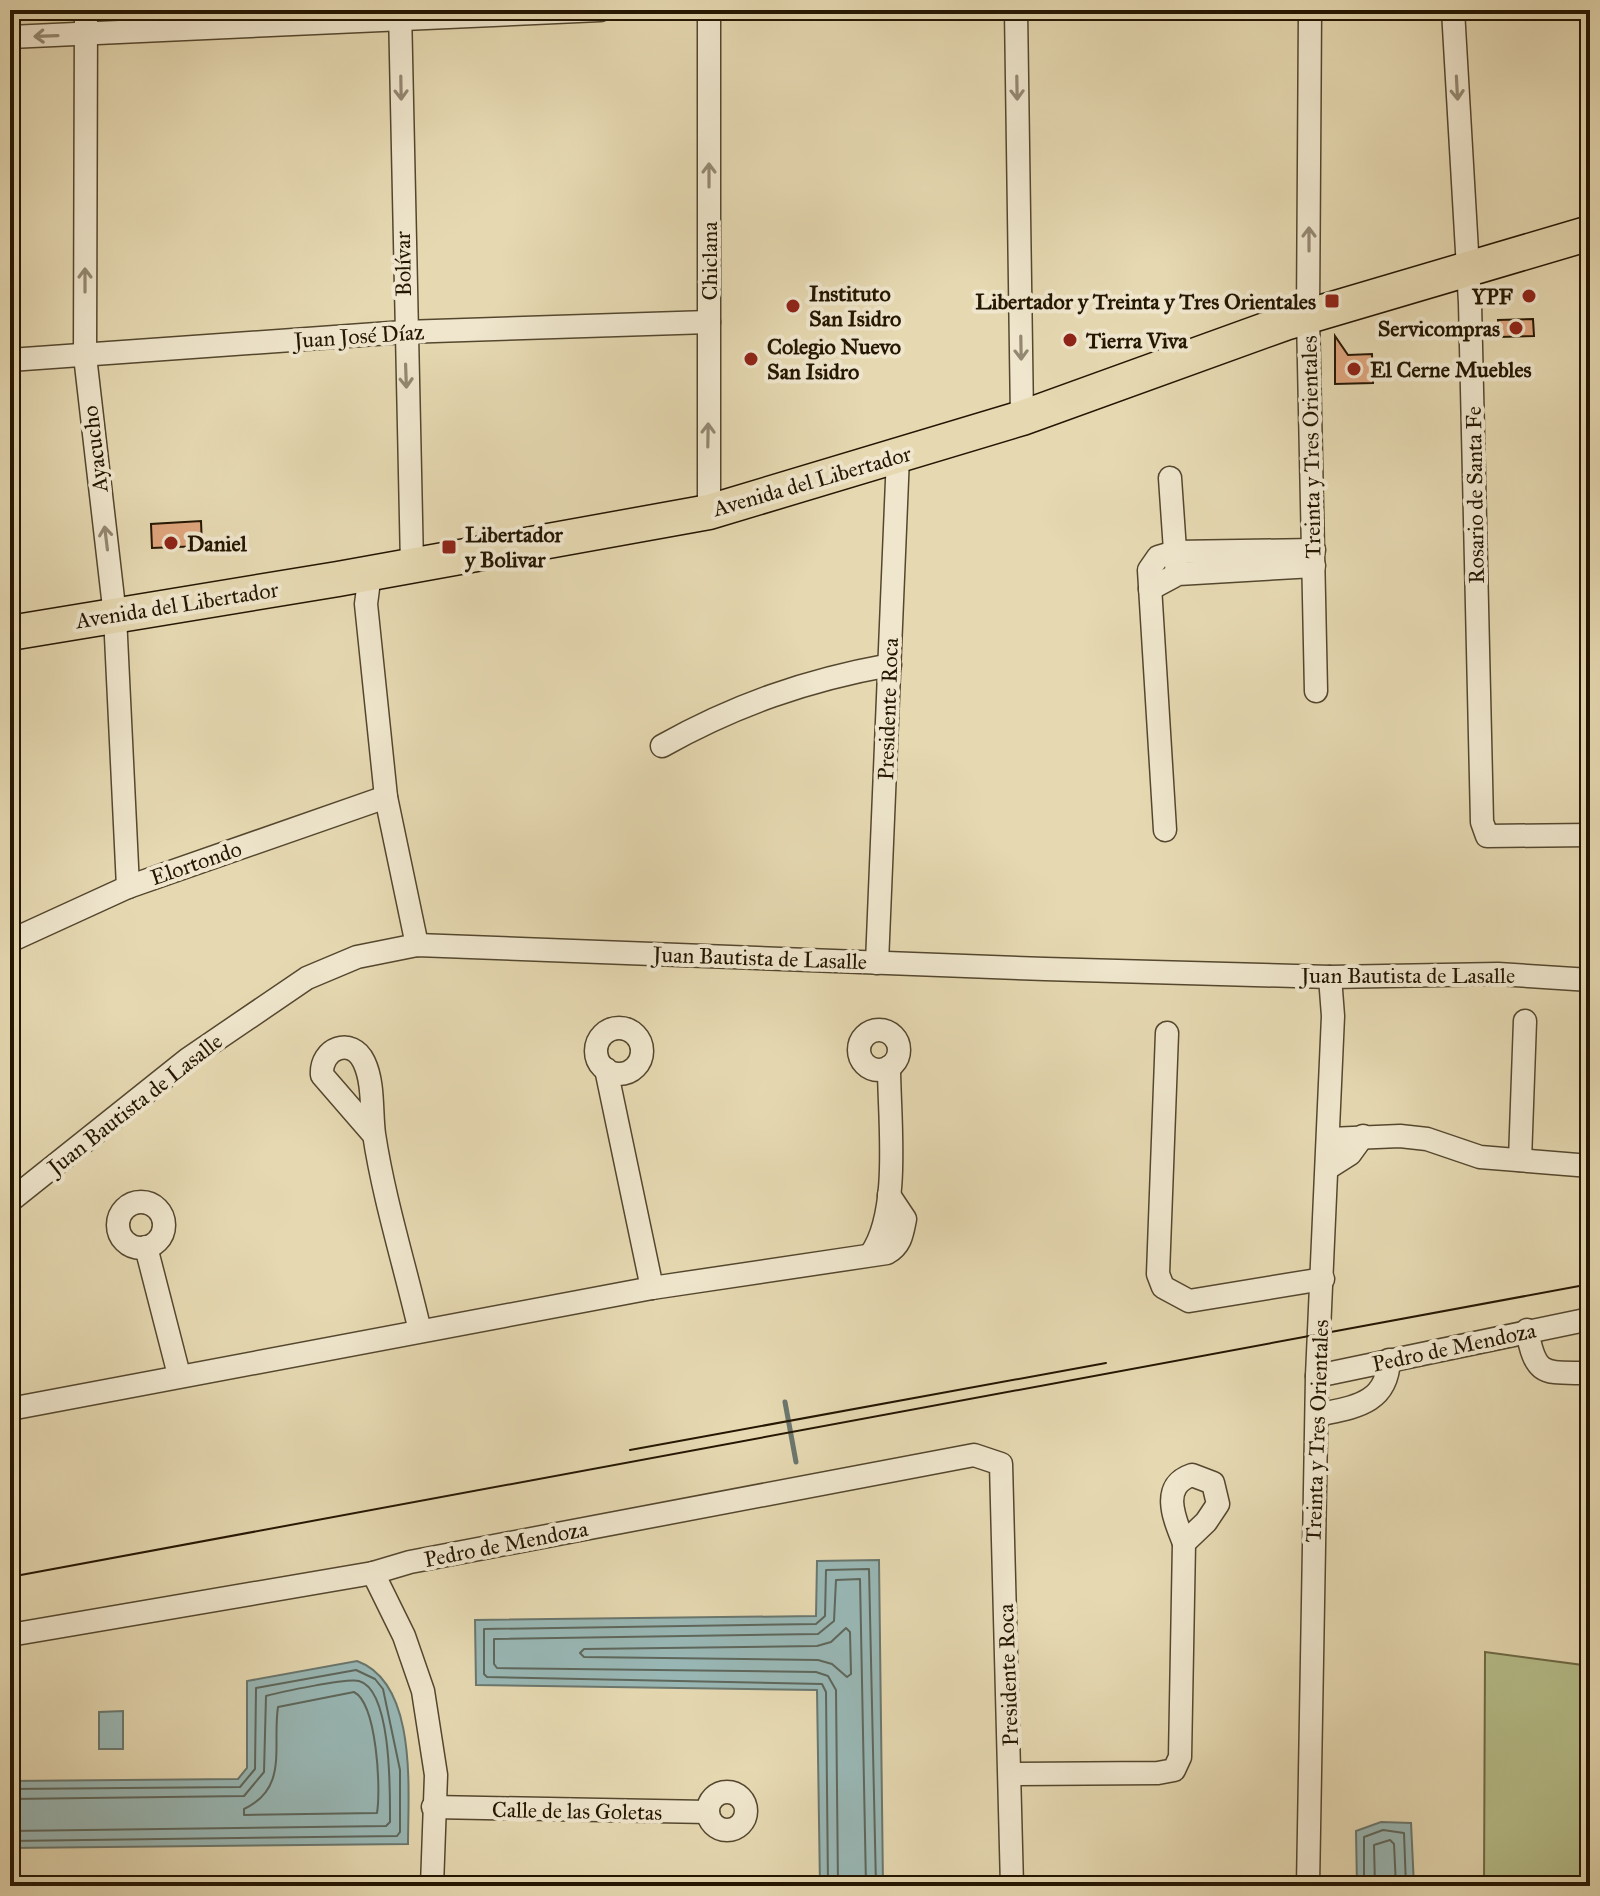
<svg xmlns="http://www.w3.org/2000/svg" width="1600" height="1896" viewBox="0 0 1600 1896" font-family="'IM FELL Great Primer',serif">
  <rect width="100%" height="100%" fill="#e6d9b2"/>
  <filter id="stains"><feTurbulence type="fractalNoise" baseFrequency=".0025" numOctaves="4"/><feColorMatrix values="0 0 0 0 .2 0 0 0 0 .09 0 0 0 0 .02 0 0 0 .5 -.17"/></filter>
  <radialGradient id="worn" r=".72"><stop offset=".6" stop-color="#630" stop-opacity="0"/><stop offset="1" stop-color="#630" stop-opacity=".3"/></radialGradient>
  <polygon fill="#b6bf8b" stroke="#6d6a46" stroke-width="2" points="1485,1652 1590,1666 1590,1886 1484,1886"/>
  <g fill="#99b8b6" stroke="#6a776e" stroke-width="2">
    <polygon points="879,1560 883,1886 820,1886 817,1690 476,1685 475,1620 816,1616 817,1561"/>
    <path d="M 357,1661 C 418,1683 408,1791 408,1844 L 10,1848 L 10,1781 L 238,1779 L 247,1768 L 247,1681 Z"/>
    <polygon points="123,1711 123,1749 99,1749 99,1712"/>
    <polygon points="1381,1822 1411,1823 1414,1886 1357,1886 1356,1831"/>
  </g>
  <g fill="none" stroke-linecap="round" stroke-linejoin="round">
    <g stroke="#5e675c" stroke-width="2">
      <polygon points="846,1628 850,1632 851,1674 847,1677 832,1664 818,1660 584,1657 580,1653 584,1649 817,1646 831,1642"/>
      <path d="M 354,1692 C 377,1704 381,1789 377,1813 L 244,1815 L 244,1809 C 289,1788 272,1746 278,1707 Z"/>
      <polyline points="10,1789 240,1787 255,1769 256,1688 356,1670 375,1679 383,1689 400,1770 400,1832 397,1836 10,1841"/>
      <path d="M 10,1799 L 244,1796 L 264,1772 L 266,1696 C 280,1692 347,1678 359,1681 C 392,1690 390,1794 390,1822 L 386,1826 L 10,1831"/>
      <polyline points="828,1886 826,1692 822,1684 487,1677 484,1674 484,1629 816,1624 825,1616 826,1570 869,1569 876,1886"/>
      <polyline points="838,1886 836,1690 828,1676 816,1672 497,1668 494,1664 494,1639 818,1634 834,1621 836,1580 860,1579 866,1886"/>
      <polyline points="1364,1886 1364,1837 1383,1830 1404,1833 1406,1886"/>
      <polyline points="1375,1886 1374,1845 1390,1840 1394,1844 1396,1886"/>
    </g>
    <polyline stroke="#6a776e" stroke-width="5" points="785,1402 796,1462"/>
  </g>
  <g fill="#e0a57d" stroke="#241602" stroke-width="2">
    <polygon points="1533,319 1534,336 1499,337 1498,320"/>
    <polygon points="1335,336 1348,355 1372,354 1373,383 1335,384"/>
    <polygon points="201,521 202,546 152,548 151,524"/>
  </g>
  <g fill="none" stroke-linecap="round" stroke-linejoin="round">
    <g stroke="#54472e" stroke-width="25">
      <g id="street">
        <polyline points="86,10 85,356 115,616 128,887"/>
        <polyline points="400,10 412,565"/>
        <polyline points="1016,10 1022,418"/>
        <polyline points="1310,10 1308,317 1316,691"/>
        <polyline points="1453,10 1470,303 1482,822 1487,836 1590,835"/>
        <polyline points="10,37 600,10"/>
        <polyline points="10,360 404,332 709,322"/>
        <polyline points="1170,478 1176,565"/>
        <polyline points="709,512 709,10"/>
        <polyline points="370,573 366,604 386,797 417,945"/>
        <polyline points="1150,589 1178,574 1314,566"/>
        <path d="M 662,746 C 735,705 807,680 890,665"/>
        <polyline points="1165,830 1149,570 1158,557 1175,552 1314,550"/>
        <polyline points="10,941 128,887 386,797"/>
        <polyline points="877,963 898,456"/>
        <circle cx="619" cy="1051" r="23"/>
        <circle cx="879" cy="1050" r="20"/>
        <polyline points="1167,1033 1158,1274 1163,1287 1189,1301 1323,1279"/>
        <polyline points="606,1069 652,1288"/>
        <path d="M 374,1135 L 322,1075 C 320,1048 352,1036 364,1062 C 374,1083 371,1111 374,1134 C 384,1200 405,1266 420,1331"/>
        <polyline points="1329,1139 1400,1136 1427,1139 1480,1157 1590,1166"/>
        <polyline points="1520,1160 1525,1021"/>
        <polyline points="1328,1168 1350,1154 1363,1136"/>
        <polyline points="10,1201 188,1059 307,978 357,957 417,945 1045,969 1330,977 1498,974 1590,980"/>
        <circle cx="141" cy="1225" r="23"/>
        <polyline points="146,1247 179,1375"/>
        <path d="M 871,1254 C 901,1211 889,1119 889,1067"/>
        <path d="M 1527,1330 C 1536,1379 1545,1372 1590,1373"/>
        <polyline points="1317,1376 1590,1319"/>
        <path d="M 10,1409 L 652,1288 L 887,1253 C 901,1245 902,1234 905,1219 L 889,1195"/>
        <path d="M 1317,1415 C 1353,1407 1387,1405 1389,1360"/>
        <path d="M 1192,1475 L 1213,1483 L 1218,1504 L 1206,1522 L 1184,1543 C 1175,1520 1159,1486 1192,1475 Z"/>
        <polyline points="373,1573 404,1636 423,1691 436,1775 432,1886"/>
        <polyline points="10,1635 373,1573 410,1562 974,1455 1001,1464 1012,1886"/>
        <polyline points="1011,1774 1158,1773 1174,1770 1180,1757 1184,1543"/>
        <circle cx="727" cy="1811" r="19"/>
        <polyline points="433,1807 708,1812"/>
        <polyline points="1308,1886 1317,1376 1333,1016 1330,977"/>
      </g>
    </g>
    <g stroke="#241602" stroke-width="37">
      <polyline id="primary" points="10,633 338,579 709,512 1022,418 1285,323 1590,233"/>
    </g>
    <use href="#street" stroke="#efe6cd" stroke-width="22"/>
    <use href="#primary" stroke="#e6d9b2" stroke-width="34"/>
    <g stroke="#241602" stroke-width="2">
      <polyline points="630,1450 1106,1363"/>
      <polyline points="10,1577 1590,1284"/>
    </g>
  </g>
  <defs><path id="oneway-shaft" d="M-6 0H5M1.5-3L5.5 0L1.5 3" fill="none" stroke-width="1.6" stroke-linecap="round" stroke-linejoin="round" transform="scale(2)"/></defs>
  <g stroke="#948872">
    <use href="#oneway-shaft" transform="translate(46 36) rotate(178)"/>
    <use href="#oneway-shaft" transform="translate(401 88) rotate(89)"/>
    <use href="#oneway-shaft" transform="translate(1017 88) rotate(89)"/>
    <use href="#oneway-shaft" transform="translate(1457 88) rotate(87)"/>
    <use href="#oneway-shaft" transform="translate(709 175) rotate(-90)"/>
    <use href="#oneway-shaft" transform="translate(1309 239) rotate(-90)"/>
    <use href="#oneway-shaft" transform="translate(85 280) rotate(-90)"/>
    <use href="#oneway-shaft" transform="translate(1021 348) rotate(89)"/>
    <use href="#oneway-shaft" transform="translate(406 376) rotate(88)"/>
    <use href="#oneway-shaft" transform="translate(708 435) rotate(-89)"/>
    <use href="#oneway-shaft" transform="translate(106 538) rotate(-97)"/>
  </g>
  <g fill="#8f2418" stroke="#efe6cd" stroke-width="3">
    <circle cx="1529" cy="296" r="8"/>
    <rect x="1324" y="293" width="16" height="16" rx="4"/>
    <circle cx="793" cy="306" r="8"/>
    <circle cx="1516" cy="328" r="8"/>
    <circle cx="1070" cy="340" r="8"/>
    <circle cx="751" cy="359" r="8"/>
    <circle cx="1354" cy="369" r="8"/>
    <circle cx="171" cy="543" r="8"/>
    <rect x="441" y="539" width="16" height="16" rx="4"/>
  </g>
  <g text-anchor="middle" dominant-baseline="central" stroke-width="8" stroke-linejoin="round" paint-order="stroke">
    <g font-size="22" fill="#241602" stroke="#efe6cd">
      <text transform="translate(709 261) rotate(-90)">Chiclana</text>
      <text transform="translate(403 264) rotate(-91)">Bolívar</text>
      <text transform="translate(359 336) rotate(-4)">Juan José Díaz</text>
      <text transform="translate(1311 447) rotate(-91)">Treinta y Tres Orientales</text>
      <text transform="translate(95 449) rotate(-97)">Ayacucho</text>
      <text transform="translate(812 481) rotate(-16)">Avenida del Libertador</text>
      <text transform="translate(1475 495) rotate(-91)">Rosario de Santa Fe</text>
      <text transform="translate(177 605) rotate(-9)">Avenida del Libertador</text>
      <text transform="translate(888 709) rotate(-88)">Presidente Roca</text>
      <text transform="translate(196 863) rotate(-19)">Elortondo</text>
      <text transform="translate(760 958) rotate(2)">Juan Bautista de Lasalle</text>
      <text x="1408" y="975">Juan Bautista de Lasalle</text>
      <text transform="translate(135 1104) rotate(-38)">Juan Bautista de Lasalle</text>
      <text transform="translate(1454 1347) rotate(-12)">Pedro de Mendoza</text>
      <text transform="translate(1317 1431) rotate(-88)">Treinta y Tres Orientales</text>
      <text transform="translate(506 1544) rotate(-11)">Pedro de Mendoza</text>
      <text transform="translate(1008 1675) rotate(-92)">Presidente Roca</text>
      <text transform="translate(577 1811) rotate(1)">Calle de las Goletas</text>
    </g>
    <g font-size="22" font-weight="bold" fill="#241602" stroke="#efe6cd" text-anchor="start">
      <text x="809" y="293">Instituto<tspan x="809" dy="25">San Isidro</tspan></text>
      <text x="1513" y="296" text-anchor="end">YPF</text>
      <text x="1316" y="301" text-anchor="end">Libertador y Treinta y Tres Orientales</text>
      <text x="1500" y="328" text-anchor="end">Servicompras</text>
      <text x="1086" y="340">Tierra Viva</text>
      <text x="767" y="346">Colegio Nuevo<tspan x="767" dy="25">San Isidro</tspan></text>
      <text x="1370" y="369">El Cerne Muebles</text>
      <text x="465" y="534">Libertador<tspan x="465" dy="25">y Bolivar</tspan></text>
      <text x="187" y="543">Daniel</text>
    </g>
  </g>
  <rect width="1600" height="1896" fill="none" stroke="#e6d9b2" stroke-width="40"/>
  <rect x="12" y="12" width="1576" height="1872" fill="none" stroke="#241602" stroke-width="4"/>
  <rect x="20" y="20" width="1560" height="1856" fill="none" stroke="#241602" stroke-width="2"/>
  <rect width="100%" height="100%" filter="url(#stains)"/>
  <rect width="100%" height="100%" fill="url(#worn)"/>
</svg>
